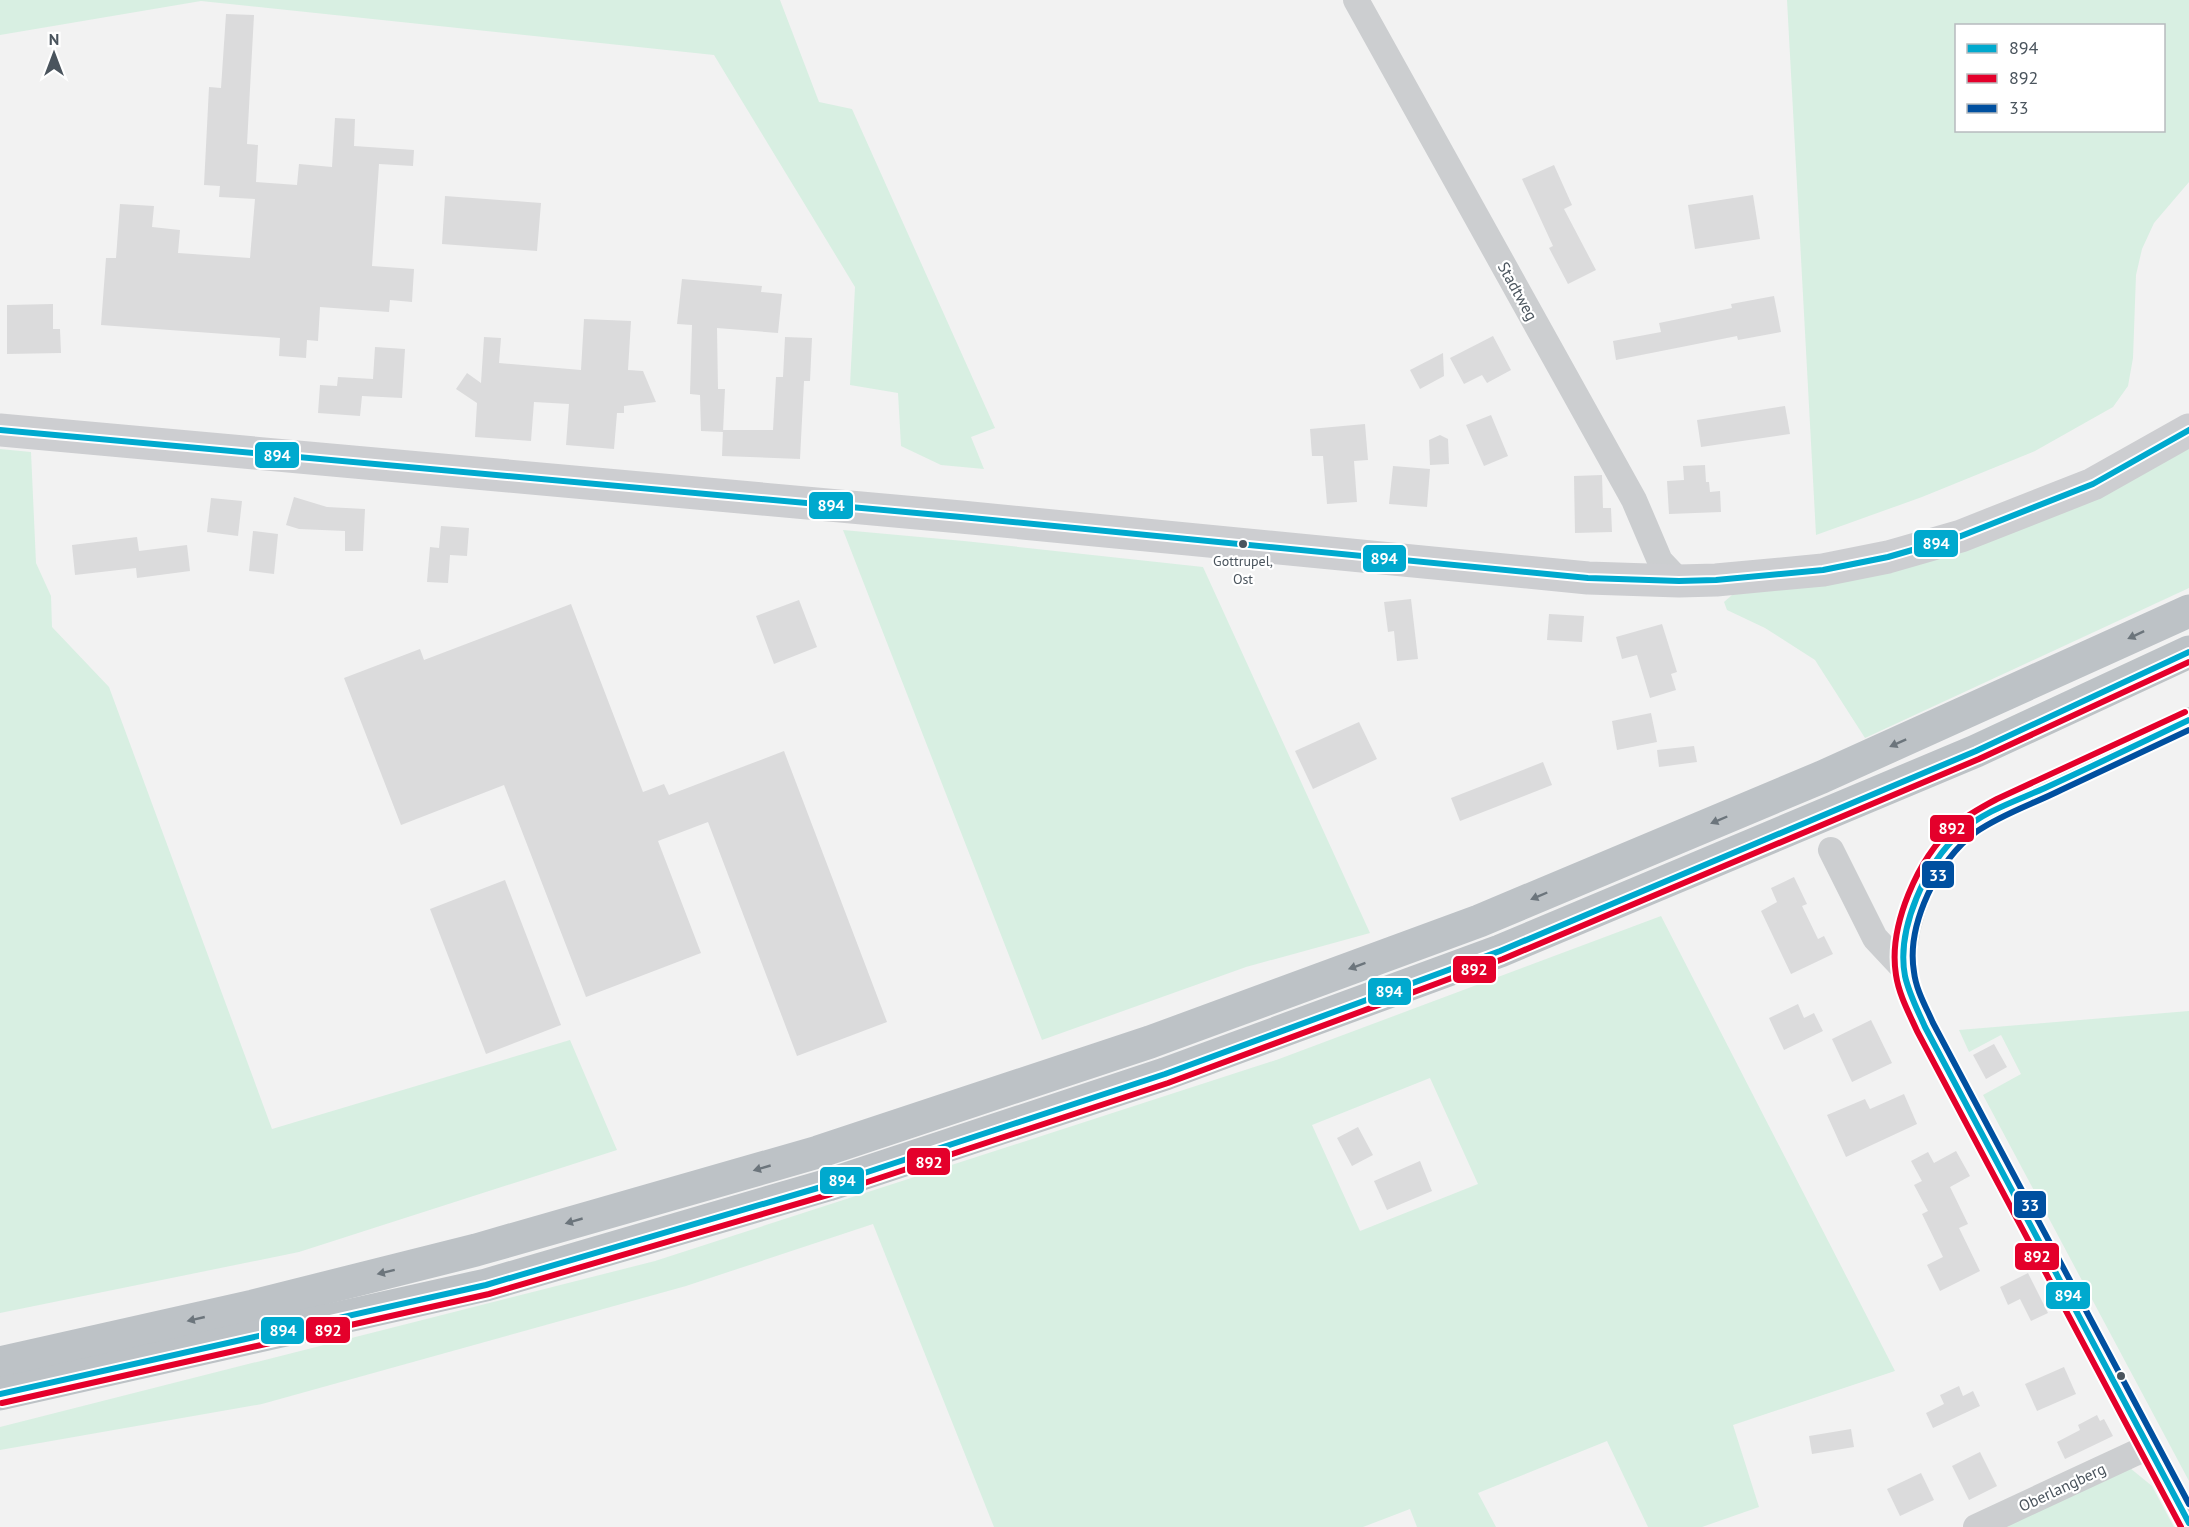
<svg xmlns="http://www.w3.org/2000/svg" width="2189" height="1527" viewBox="0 0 2189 1527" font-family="'PT Sans',sans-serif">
  <rect width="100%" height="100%" fill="#f2f2f2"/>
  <g fill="#d8efe2" fill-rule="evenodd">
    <polygon points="0,0 780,0 819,102 852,109 995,428 971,437 984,469 941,465 901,446 898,393 850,385 855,287 714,55 201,1 0,35"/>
    <path d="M 1787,0 L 2189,0 L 2189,182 L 2154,223 L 2142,249 L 2136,275 L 2133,358 L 2128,386 L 2113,407 L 2035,451 L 1922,497 L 1816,535 ZM 2095,25 L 2164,26 L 2164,130 L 1956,130 L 1956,26 Z"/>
    <polygon points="2189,448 2189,588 1865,738 1815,660 1765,628 1727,610 1724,602 1732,595"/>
    <polygon points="0,449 31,452 36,563 51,596 52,627 109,687 272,1129 570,1040 617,1150 299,1252 0,1313"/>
    <polygon points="843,530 964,541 1203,567 1370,933 1246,967 1042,1040"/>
    <path d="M 1661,916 L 1895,1371 L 1733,1425 L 1759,1507 L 1702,1527 L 1648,1527 L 1607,1441 L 1478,1493 L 1496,1527 L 1417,1527 L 1410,1509 L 1363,1527 L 994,1527 L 873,1224 L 686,1286 L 262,1404 L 0,1450 L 0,1427 L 655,1261 L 1279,1059 ZM 1430,1078 L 1478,1184 L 1360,1231 L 1312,1125 Z"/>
    <polygon points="2189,1011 2189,1481 1983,1095 2021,1074 2001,1035 1969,1052 1959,1030"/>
    <polygon points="2130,1468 2152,1486 2174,1527 2002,1527"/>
  </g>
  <g fill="#dbdbdc">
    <polygon points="226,14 254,15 247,144 258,145 256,182 297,185 299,164 332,167 335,118 355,119 354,146 414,150 413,166 379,164 372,266 414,269 412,302 390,300 389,312 320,307 318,341 307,340 306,358 279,356 280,338 101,325 106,258 116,258 120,204 154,206 152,227 180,230 178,253 250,258 255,199 219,197 220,186 204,185 209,87 221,88"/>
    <polygon points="1554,165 1572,205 1564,209 1596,270 1568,284 1549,248 1553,246 1522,179"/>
    <polygon points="1753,195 1760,239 1695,249 1688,205"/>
    <polygon points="445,196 541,203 537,251 442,244"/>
    <polygon points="682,279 762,286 761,292 782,294 778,333 717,328 718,389 725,389 723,432 701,431 700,395 690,394 692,325 677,324"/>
    <polygon points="1774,296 1781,332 1738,340 1737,336 1616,360 1613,341 1661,332 1659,323 1732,308 1731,304"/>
    <polygon points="53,304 53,329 60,329 61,353 7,354 7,305"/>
    <polygon points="584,319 631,321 628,370 643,371 656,402 624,406 624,413 617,413 614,449 566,445 569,404 534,402 531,441 475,437 477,403 456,389 467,373 481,383 484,337 501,338 499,363 581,370"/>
    <polygon points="1493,336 1511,370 1487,383 1482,375 1464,384 1450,358"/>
    <polygon points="785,337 812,338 810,381 804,381 800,459 722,456 723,430 773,430 776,377 783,377"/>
    <polygon points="375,347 405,349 402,398 362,396 360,416 318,413 320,385 337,386 338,377 373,379"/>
    <polygon points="1443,353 1444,376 1420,389 1410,370"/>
    <polygon points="1785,406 1790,434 1701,447 1697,420"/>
    <polygon points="1491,415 1508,456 1484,466 1466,425"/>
    <polygon points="1365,424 1368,460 1354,461 1357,502 1327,504 1323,456 1312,456 1310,429"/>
    <polygon points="1440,435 1448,439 1449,464 1430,465 1429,440"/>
    <polygon points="1705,465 1706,482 1709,482 1710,492 1720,491 1721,512 1669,514 1667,481 1684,480 1683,466"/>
    <polygon points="1393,466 1430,469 1427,507 1389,504"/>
    <polygon points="1602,475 1603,508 1611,508 1612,532 1575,533 1574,476"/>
    <polygon points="294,497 327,507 365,509 363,551 345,551 345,531 299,529 286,525"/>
    <polygon points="211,498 242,501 238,536 207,532"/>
    <polygon points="441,526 469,528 467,556 450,555 448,583 427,582 430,547 439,548"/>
    <polygon points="253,531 278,534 274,574 249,571"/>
    <polygon points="137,537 139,551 187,545 190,571 137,578 136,568 75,575 72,545"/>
    <polygon points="1411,599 1418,659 1397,661 1394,631 1388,632 1384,602"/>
    <polygon points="799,600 817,647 774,664 756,616"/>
    <polygon points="571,604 643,792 664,784 669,795 784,751 887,1022 797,1056 708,822 658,841 701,953 586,997 504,785 401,825 344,678 420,649 424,660"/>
    <polygon points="1549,614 1584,616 1582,642 1547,640"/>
    <polygon points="1662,624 1677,672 1671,674 1676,690 1650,698 1637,655 1622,659 1616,637"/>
    <polygon points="1651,713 1657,742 1617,750 1612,721"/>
    <polygon points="1359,722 1377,759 1313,789 1295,751"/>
    <polygon points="1694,746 1697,762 1659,767 1657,750"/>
    <polygon points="1543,762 1552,785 1460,821 1451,798"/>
    <polygon points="1794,877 1807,904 1802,906 1818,939 1824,936 1833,954 1791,974 1761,911 1777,902 1771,888"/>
    <polygon points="505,880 561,1025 486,1054 430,909"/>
    <polygon points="1798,1004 1804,1018 1814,1013 1823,1031 1784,1050 1769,1018"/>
    <polygon points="1871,1020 1892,1063 1852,1082 1832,1039"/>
    <polygon points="1994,1044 2007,1067 1986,1079 1973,1055"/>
    <polygon points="1904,1094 1917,1124 1846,1157 1827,1115 1865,1099 1870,1109"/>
    <polygon points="1358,1127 1373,1155 1352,1166 1337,1138"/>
    <polygon points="1956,1151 1970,1176 1950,1187 1968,1224 1959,1228 1980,1271 1940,1291 1927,1265 1943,1257 1922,1214 1928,1211 1914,1185 1922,1181 1911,1161 1928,1152 1934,1163"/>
    <polygon points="1420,1161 1432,1191 1387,1210 1374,1181"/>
    <polygon points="2028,1273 2048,1313 2031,1321 2020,1299 2008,1305 2000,1287"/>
    <polygon points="2064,1367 2076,1394 2037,1411 2025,1384"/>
    <polygon points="1959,1386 1963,1396 1973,1391 1980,1406 1933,1428 1926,1413 1944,1404 1940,1395"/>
    <polygon points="2097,1415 2100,1421 2104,1419 2113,1436 2065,1459 2057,1442 2080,1430 2078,1425"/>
    <polygon points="1851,1429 1854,1447 1812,1454 1809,1436"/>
    <polygon points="1980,1452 1997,1486 1969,1500 1952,1466"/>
    <polygon points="1921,1473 1934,1500 1900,1516 1887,1489"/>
  </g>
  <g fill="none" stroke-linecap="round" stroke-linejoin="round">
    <g stroke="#ccced0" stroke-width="26">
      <polyline points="1356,0 1634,500 1660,561 1679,581"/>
      <path d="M 2189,720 C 2141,743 2093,765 2045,788 C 2017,801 1985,812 1961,832 C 1925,862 1903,921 1904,967 C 1905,987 1917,1009 1925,1027 L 2189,1523"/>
      <polyline points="1831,850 1875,938 1904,969"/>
      <polyline points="1976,1527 2148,1447"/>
    </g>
    <polyline stroke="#cdced1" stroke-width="33" points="0,430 961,517 1588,578 1679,581 1716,580 1823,570 1888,557 1961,536 2093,484 2189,430"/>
    <g stroke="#bdc2c6" stroke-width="33">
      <polyline points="0,1363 253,1306 476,1250 818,1152 1150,1042 1479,921 1822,777 2189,611"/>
      <polyline points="0,1394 486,1285 828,1185 1165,1074 1500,951 1976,751 2189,652"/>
    </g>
    <g stroke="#fff" stroke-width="10">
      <g id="bus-1">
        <polyline points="0,430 961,517 1588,578 1679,581 1716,580 1823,570 1888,557 1961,536 2093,484 2189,430"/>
        <path d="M 2189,720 C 2141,743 2093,766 2045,788 C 2016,801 1984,811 1961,832 C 1926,863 1896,929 1905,976 C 1909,994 1918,1011 1925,1027 L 2189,1523"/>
        <polyline points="0,1394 486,1285 828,1185 1165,1074 1500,951 1976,751 2189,652"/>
      </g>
    </g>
    <g stroke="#fff" stroke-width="10">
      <g id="bus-2">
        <polyline points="2,1403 489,1294 831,1194 1168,1083 1503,959 1979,759 2189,662"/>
        <path d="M 2181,1527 L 1917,1031 C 1909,1013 1899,995 1896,975 C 1888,926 1918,858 1954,826 C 1967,815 1982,807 1997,799 L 2185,712"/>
      </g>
    </g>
    <g stroke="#fff" stroke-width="10">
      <path id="bus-3" d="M 2189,730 C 2147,750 2104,770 2061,790 C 2033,804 2002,814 1976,832 C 1938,859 1906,925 1914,972 C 1916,990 1926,1007 1933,1023 L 2189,1504"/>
    </g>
    <use href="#bus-1" stroke="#00a9ce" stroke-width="6"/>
    <use href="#bus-2" stroke="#e4002b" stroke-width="6"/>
    <use href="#bus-3" stroke="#0050a0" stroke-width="6"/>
  </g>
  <defs><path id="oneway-solid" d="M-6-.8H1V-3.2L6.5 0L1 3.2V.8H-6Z" transform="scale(1.5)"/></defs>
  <g fill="#6c757c">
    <use href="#oneway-solid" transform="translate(2136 635) rotate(155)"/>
    <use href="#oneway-solid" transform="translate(1898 743) rotate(156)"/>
    <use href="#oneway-solid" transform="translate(1719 820) rotate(157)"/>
    <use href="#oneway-solid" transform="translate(1539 896) rotate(157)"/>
    <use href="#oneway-solid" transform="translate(1357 966) rotate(160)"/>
    <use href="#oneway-solid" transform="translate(762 1168) rotate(164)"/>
    <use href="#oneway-solid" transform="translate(574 1221) rotate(164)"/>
    <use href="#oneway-solid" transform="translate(386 1272) rotate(166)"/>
    <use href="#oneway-solid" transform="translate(196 1319) rotate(167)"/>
  </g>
  <g fill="#4a545d" stroke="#fff" stroke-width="2">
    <circle cx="1243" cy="544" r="5"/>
    <circle cx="2121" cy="1376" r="5"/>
  </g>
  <g text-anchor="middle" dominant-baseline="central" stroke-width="4.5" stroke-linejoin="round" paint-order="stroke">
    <g font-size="14" fill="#4a545d" stroke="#fff">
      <text x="1243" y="561">Gottrupel,<tspan x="1243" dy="18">Ost</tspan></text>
    </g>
    <g font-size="16" fill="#4a545d" stroke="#fff">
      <text transform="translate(1518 291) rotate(61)">Stadtweg</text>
      <text transform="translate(2062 1487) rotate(-25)">Oberlangberg</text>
    </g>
  </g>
  <g stroke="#fff" stroke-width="2">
    <rect x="254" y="441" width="46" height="28" rx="6" fill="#00a9ce"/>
    <rect x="808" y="491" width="46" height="29" rx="6" fill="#00a9ce"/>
    <rect x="1913" y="529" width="46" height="29" rx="6" fill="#00a9ce"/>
    <rect x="1362" y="544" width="45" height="29" rx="6" fill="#00a9ce"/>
    <rect x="1929" y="814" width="46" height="29" rx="6" fill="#e4002b"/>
    <rect x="1921" y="860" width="34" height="29" rx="6" fill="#0050a0"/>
    <rect x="1452" y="955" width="45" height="29" rx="6" fill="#e4002b"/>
    <rect x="1367" y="977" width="45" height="29" rx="6" fill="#00a9ce"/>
    <rect x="906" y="1147" width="45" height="29" rx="6" fill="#e4002b"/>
    <rect x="819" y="1166" width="46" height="29" rx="6" fill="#00a9ce"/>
    <rect x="2013" y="1190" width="34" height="29" rx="6" fill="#0050a0"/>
    <rect x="2014" y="1242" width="46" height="29" rx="6" fill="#e4002b"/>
    <rect x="2045" y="1281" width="46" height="29" rx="6" fill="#00a9ce"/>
    <rect x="305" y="1316" width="46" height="28" rx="6" fill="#e4002b"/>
    <rect x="260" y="1316" width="45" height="29" rx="6" fill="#00a9ce"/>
  </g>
  <g font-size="16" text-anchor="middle" font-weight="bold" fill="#fff">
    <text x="277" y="461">894</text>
    <text x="831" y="511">894</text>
    <text x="1936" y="549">894</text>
    <text x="1384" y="564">894</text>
    <text x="1952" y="834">892</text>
    <text x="1938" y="881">33</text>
    <text x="1474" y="975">892</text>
    <text x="1389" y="997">894</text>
    <text x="929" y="1168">892</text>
    <text x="842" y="1186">894</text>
    <text x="2030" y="1211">33</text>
    <text x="2037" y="1262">892</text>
    <text x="2068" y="1301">894</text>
    <text x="328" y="1336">892</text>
    <text x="283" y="1336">894</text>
  </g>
  <rect x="1955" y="24" width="210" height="108" fill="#ffffff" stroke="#b7bbbe" stroke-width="1.5"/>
  <rect x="1967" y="44" width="30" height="9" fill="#00a9ce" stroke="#b7bbbe" stroke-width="1.5"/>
  <text x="2009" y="54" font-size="18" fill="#4a545d">894</text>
  <rect x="1967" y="74" width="30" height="9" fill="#e4002b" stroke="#b7bbbe" stroke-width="1.5"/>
  <text x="2009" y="84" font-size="18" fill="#4a545d">892</text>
  <rect x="1967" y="104" width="30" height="9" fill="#0050a0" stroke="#b7bbbe" stroke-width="1.5"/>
  <text x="2009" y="114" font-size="18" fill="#4a545d">33</text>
  <g transform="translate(54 54)" stroke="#ffffff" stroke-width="4.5" paint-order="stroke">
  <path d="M0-4.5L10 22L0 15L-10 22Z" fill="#4a545d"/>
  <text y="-9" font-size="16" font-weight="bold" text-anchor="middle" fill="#4a545d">N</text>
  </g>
</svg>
